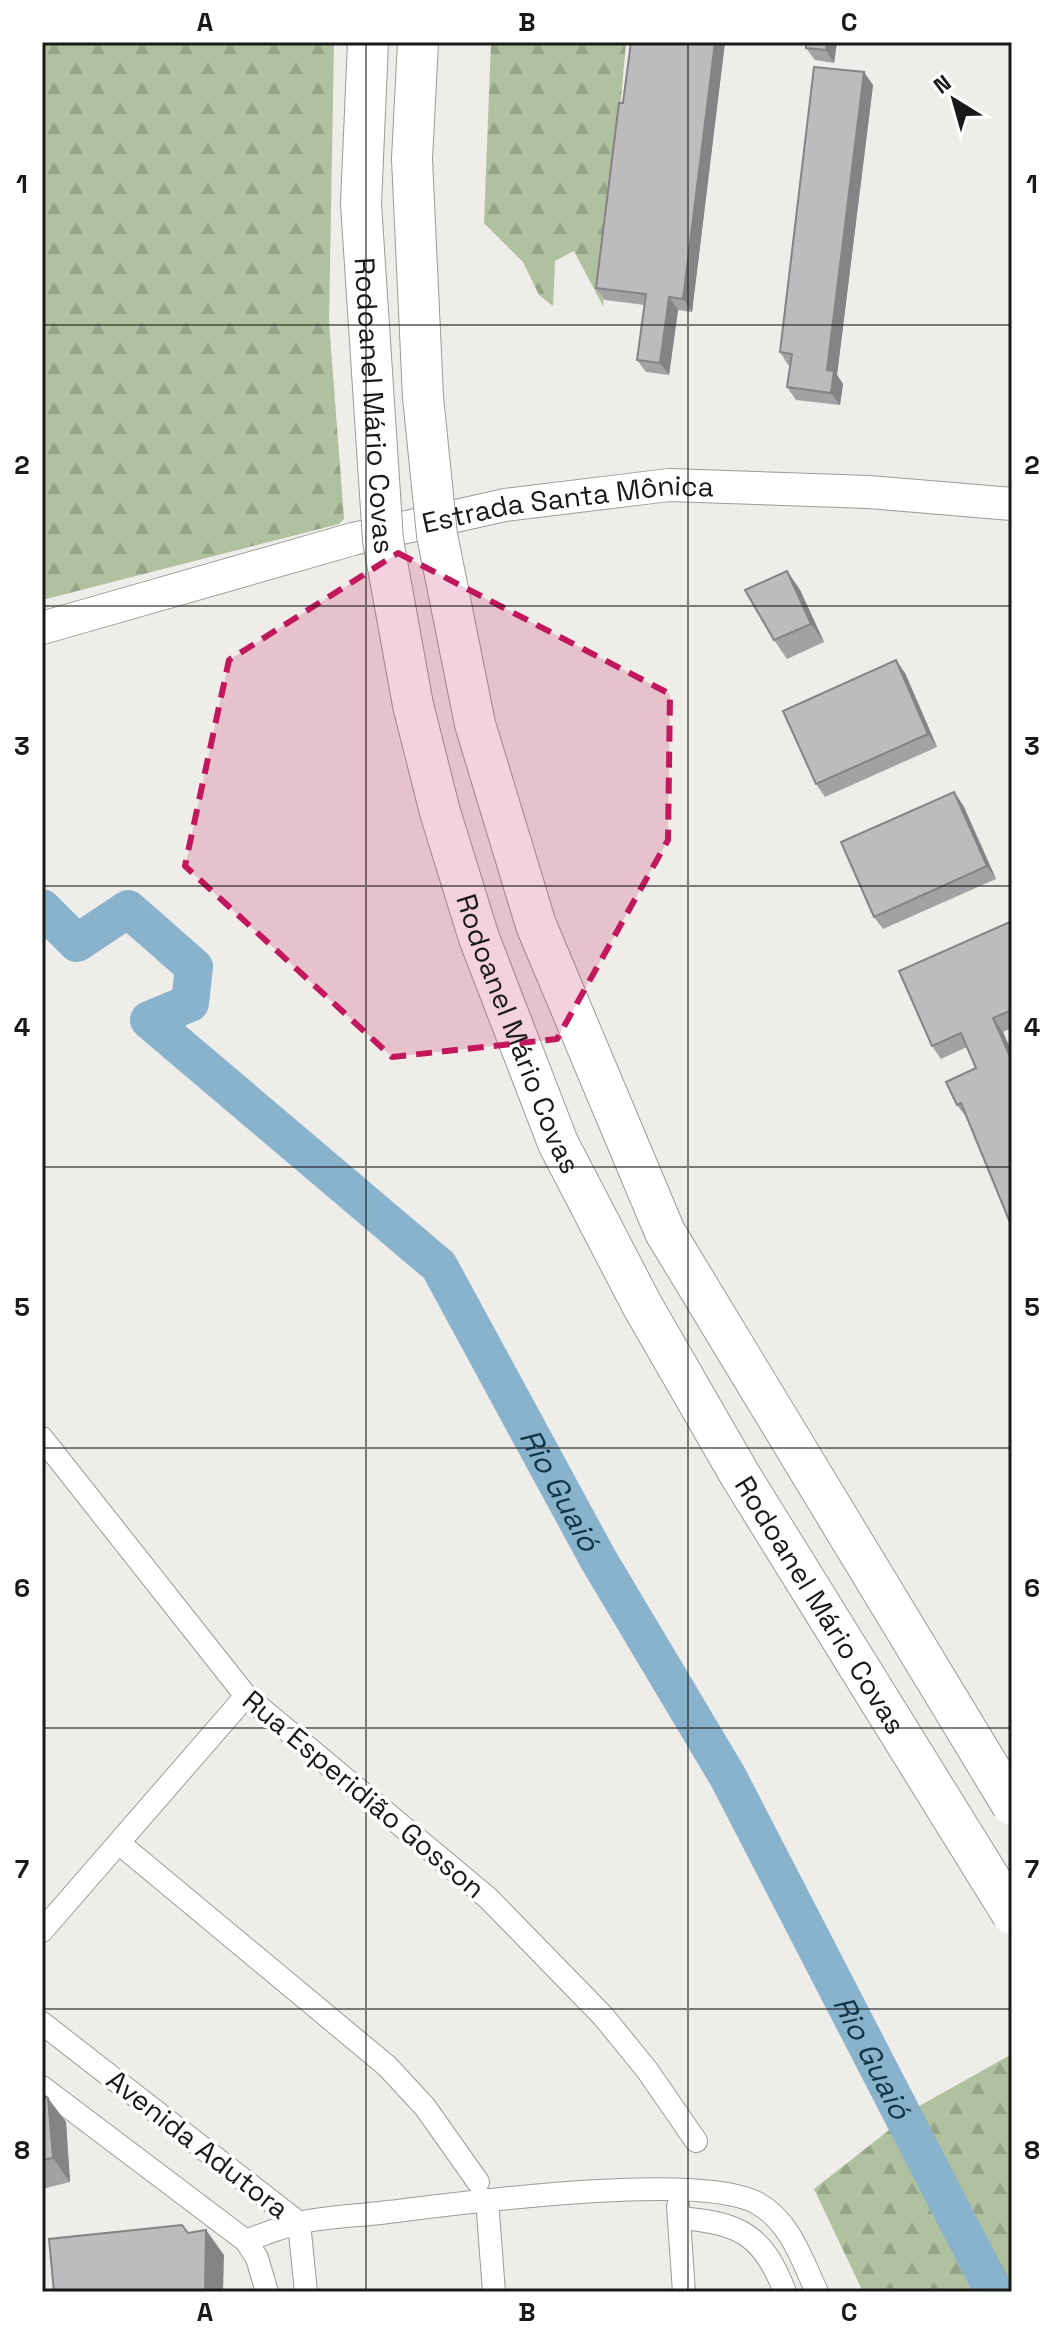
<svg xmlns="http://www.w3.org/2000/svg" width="1054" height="2334" viewBox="0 0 1054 2334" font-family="'Space Grotesk',sans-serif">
  <defs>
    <pattern id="forest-firs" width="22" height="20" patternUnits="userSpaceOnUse" patternTransform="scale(2)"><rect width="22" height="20" fill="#afc19e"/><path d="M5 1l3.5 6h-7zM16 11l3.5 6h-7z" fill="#96a587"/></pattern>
  </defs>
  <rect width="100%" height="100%" fill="#efede9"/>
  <g fill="url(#forest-firs)">
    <polygon points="42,42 334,42 329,322 344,519 339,524 42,600"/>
    <polygon points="491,42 626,42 603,306 574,251 555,261 553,306 539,295 523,262 484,223"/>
    <polygon points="1012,2054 1012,2292 863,2292 814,2189 921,2105"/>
  </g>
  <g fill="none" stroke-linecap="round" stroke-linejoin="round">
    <path stroke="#89b3cd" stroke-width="38" id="s1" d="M 42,908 L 77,943 L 128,909 L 194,967 L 190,1003 L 149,1020 L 439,1266 L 598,1559 L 728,1777 L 994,2292"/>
    <g stroke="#9c9b97" stroke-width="24">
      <g id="minor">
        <polyline points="42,1438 246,1696 488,1898 603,2016 647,2070 696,2141"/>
        <polyline points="120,1844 387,2066 425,2107 478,2182"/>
        <polyline points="42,1931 246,1696"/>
        <polyline points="42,2023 299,2223 306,2292"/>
        <polyline points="42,2087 246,2241 257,2258 267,2292"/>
        <polyline points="487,2200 494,2292"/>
        <polyline points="678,2206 684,2292"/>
        <path d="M 680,2218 C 739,2223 763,2234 785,2292"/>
        <path d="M 246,2241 C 263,2234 280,2228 298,2223 C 327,2216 359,2216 388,2212 C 462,2203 699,2171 757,2203 C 790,2221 802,2260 817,2292"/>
      </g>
    </g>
    <g stroke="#9c9b97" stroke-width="34">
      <g id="secondary">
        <path id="s2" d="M 42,628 L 353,539 L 505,505 L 669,485 L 869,492 L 1012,504"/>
      </g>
    </g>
    <use href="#minor" stroke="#fff" stroke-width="22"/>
    <use href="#secondary" stroke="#fff" stroke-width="32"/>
    <g stroke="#9c9b97" stroke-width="42" stroke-linecap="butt">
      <g id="motorway-bridge">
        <path id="s3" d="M 368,42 L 361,204 L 383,540 L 413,705 L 440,812 L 479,938 L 558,1143 L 642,1305 L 740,1475 L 1012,1914"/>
        <polyline points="418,42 412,159 423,397 437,535 475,724 536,925 665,1232 1012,1805"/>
      </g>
    </g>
    <use href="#motorway-bridge" stroke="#fff" stroke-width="40"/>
  </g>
  <g fill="#a3a1a3">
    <polygon points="631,42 725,42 692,312 678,310 669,375 646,372 637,360 645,305 605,300 596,288"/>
    <polygon points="837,42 834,63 815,60 806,48"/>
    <polygon points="873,85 837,375 843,384 840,405 796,400 787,387 790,365 788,365 780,352"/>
    <polygon points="787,571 800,590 824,642 787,659 774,640"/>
    <polygon points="905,673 937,747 825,797 816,784"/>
    <polygon points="963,805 996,879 883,929 874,917"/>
    <polygon points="1012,922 1012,1028 1003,1032 1012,1053 1012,1227 967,1118 957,1105 976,1068 967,1047 941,1059 932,1046"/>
    <polygon points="42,2094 66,2122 70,2182 42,2189"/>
  </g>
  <g fill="#858385">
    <polygon points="715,42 725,42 692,312 683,299"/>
    <polygon points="827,42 837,42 834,63 826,50"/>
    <polygon points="864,72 873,85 837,375 843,384 840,405 831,393 827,370"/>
    <polygon points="669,297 678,310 669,375 660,363"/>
    <polygon points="787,571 800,590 824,642 811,624"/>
    <polygon points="896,660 905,673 937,747 928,734"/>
    <polygon points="954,792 963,805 996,879 987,866"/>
    <polygon points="993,1018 1003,1032 1012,1053 1012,1061"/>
    <polygon points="48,2098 66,2122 70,2182 53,2158"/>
    <polygon points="206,2230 224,2255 223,2292 207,2292 205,2290"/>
  </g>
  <g fill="#bebbbe" stroke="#858385" stroke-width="2">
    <polygon points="631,42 715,42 683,299 669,297 660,363 637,360 646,294 596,288 619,103 623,103"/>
    <polygon points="806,42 827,42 826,50 806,48"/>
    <polygon points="814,67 864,72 827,370 834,371 831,393 787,387 792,354 780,352"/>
    <polygon points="787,571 811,624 774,640 745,590"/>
    <polygon points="896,660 928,734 816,784 783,711"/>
    <polygon points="954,792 987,866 874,917 841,842"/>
    <polygon points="1012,921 1012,1010 993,1018 1012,1061 1012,1224 1011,1225 961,1103 957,1105 946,1082 976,1068 961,1033 932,1046 899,971"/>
    <polygon points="42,2094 48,2098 53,2158 42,2160"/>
    <polygon points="182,2225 188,2233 206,2230 205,2290 191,2292 54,2292 49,2239"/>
  </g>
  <path fill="#c2185b" fill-opacity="0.2" stroke="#c2185b" stroke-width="6" stroke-dasharray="16 10" stroke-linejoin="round" d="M 398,553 L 670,694 L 668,840 L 557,1039 L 392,1057 L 185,866 L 229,660 Z"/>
  <path fill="none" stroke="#1a1918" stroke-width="2" stroke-opacity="0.55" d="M 366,42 L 366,2292M 688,42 L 688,2292M 42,325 L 1012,325M 42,606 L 1012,606M 42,886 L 1012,886M 42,1167 L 1012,1167M 42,1448 L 1012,1448M 42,1728 L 1012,1728M 42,2009 L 1012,2009"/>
  <g text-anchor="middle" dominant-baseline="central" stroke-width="7" stroke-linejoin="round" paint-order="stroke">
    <g font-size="28" fill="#1a1918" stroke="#fff">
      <text stroke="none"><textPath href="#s3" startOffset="364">Rodoanel Mário Covas</textPath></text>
      <text stroke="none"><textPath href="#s2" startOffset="542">Estrada Santa Mônica</textPath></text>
      <text stroke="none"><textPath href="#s3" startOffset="1012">Rodoanel Mário Covas</textPath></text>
      <text stroke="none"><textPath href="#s3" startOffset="1660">Rodoanel Mário Covas</textPath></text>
      <text transform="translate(364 1794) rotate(40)">Rua Esperidião Gosson</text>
      <text transform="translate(198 2144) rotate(38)">Avenida Adutora</text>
    </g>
    <g font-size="30" font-style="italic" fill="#113548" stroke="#fff">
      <text stroke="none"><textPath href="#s1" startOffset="914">Rio Guaió</textPath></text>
      <text stroke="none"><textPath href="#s1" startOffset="1562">Rio Guaió</textPath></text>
    </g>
  </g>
  <rect width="1054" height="2334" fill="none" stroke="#ffffff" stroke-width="88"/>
  <g transform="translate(954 100) rotate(323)" stroke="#ffffff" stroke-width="6" paint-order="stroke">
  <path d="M0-6L14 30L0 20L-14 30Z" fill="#1a1918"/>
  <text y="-12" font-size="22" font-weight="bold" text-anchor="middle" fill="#1a1918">N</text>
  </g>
  <rect x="44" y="44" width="966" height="2246" fill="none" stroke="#1a1918" stroke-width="3"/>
  <g font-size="26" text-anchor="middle" font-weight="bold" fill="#1a1918">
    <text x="205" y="31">A</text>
    <text x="527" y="31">B</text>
    <text x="849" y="31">C</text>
    <text x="22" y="193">1</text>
    <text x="1032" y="193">1</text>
    <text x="22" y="474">2</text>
    <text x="1032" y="474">2</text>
    <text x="22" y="755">3</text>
    <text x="1032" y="755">3</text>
    <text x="22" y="1036">4</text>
    <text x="1032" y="1036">4</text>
    <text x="22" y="1316">5</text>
    <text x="1032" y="1316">5</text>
    <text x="22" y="1597">6</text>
    <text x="1032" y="1597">6</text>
    <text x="22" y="1878">7</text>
    <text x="1032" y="1878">7</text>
    <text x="22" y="2159">8</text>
    <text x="1032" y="2159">8</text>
    <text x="205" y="2321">A</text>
    <text x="527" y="2321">B</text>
    <text x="849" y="2321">C</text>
  </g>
</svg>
